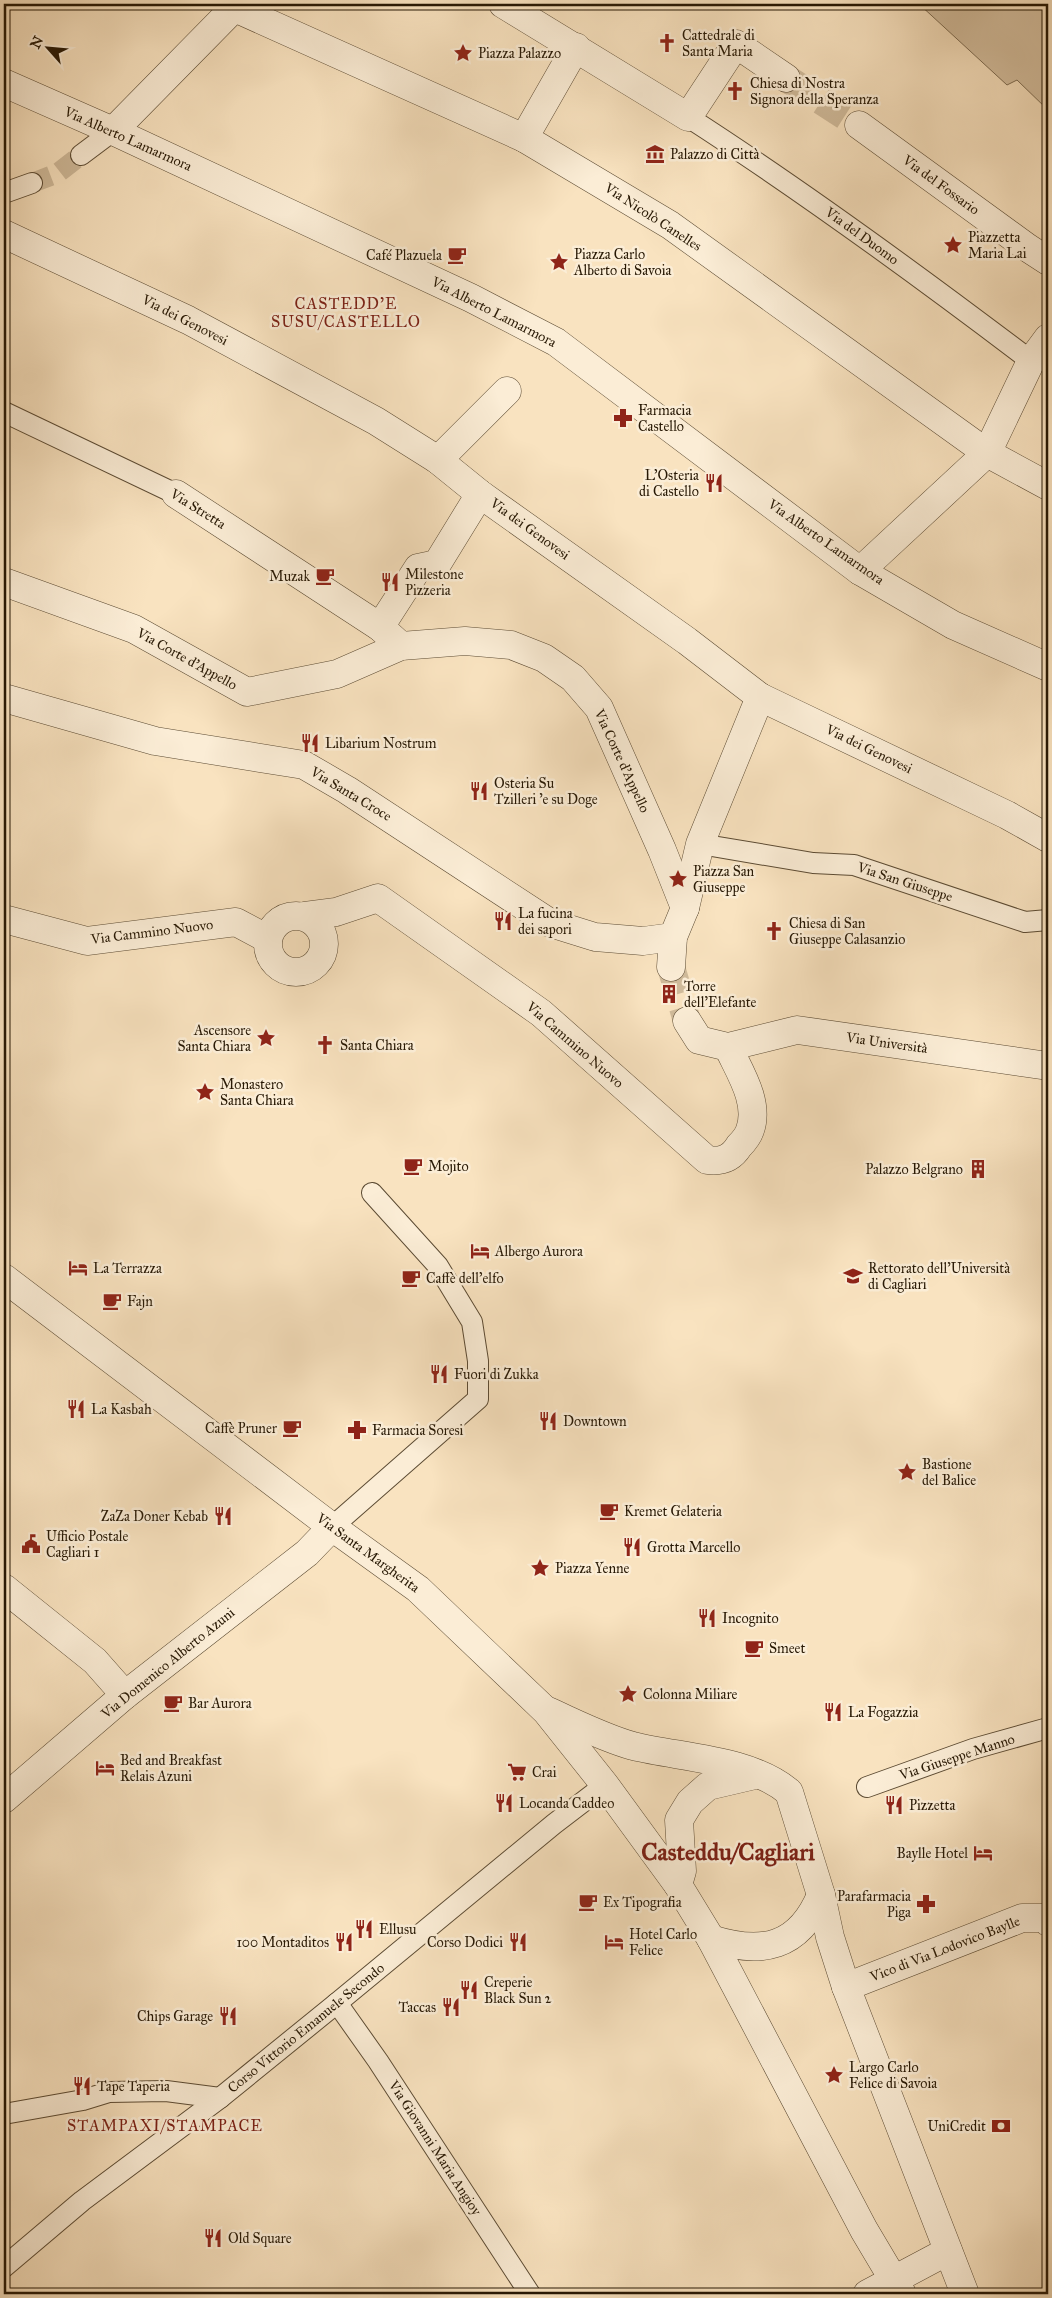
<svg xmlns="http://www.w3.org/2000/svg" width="1052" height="2298" viewBox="0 0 1052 2298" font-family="'IM FELL Great Primer',serif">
  <rect width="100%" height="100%" fill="#f9e3c0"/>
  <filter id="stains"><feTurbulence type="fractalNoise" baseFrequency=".004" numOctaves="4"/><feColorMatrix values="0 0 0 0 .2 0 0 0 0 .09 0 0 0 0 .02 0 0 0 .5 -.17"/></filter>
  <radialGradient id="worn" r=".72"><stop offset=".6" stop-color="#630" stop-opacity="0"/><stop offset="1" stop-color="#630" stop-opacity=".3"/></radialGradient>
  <polygon fill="#d5c0a0" stroke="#7e6c52" points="919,4 1048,4 1048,110 1017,80 1007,85"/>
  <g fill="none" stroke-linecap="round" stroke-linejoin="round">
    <polyline stroke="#cfba9a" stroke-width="20" stroke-dasharray="20 10" stroke-linecap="butt" points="32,183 58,173 81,155"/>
    <g stroke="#cfba9a" stroke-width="28" stroke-dasharray="28 14" stroke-linecap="butt">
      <polyline points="786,78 859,125"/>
      <polyline points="671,967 687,1021"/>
    </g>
    <g stroke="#5c4b33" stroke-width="22">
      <g id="pedestrian">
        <path d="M 688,117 C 806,193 919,276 1031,361"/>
        <polyline points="81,155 113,131"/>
        <polyline points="4,193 32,183"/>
        <polyline points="4,412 176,494"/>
        <polyline points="700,844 813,863 854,865 1025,922 1048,920"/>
        <polyline points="332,1527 478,1399 478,1361 472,1322 438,1266 372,1193"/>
        <polyline points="867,1787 973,1749 1048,1728"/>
        <polyline points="337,2003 378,2061 530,2294"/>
        <polyline points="4,2114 83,2100 109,2092 166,2091 220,2098"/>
        <polyline points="4,2267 82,2201 220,2098 337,2003 554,1824 605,1785"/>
      </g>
    </g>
    <g stroke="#5c4b33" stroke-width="29">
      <g id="minor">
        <polyline points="226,4 524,138 670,225 987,453 1048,486"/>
        <polyline points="503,4 688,117 736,44 786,78"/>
        <polyline points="4,83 113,131 471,298 556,342 860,571 953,625 1048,667"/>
        <polyline points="859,125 1028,248 1048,261"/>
        <polyline points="113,131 235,7"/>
        <polyline points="524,138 576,47"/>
        <polyline points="4,234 188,320 376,421 438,460 480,494 687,641 760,697 1007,815 1048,838"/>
        <polyline points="438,460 507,391"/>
        <polyline points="176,494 380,627 401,646"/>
        <polyline points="860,571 987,453 1031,361 1048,338"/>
        <polyline points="4,582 134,629 247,692 337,674 401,646 465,641 511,645 544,658 573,678 599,708 662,850 685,908"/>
        <polyline points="380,627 418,568 437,564 480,494"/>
        <polyline points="4,698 155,741 304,765 347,790 550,923 595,937 643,941 673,937"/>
        <path d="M 305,916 L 336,912 L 378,898 L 541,1013 L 707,1160 C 721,1162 731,1159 739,1146 C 743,1142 748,1136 750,1130 C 760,1102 739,1071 728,1047"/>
        <circle cx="296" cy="944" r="28"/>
        <polyline points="4,919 87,941 236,922 268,939"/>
        <polyline points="671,967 673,937 685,908 700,844 760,697"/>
        <polyline points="687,1021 699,1040 728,1047 797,1030 1048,1066"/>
        <polyline points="4,1588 95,1661 125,1695"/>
        <polyline points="4,1799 125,1695 307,1553 332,1527"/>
        <polyline points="846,1987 1022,1918 1046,1918 1048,1922"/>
        <polyline points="867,2294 948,2251"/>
      </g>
    </g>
    <g stroke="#5c4b33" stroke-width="29">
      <g id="tertiary">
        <polyline points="4,1278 332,1527 418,1589 546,1711 605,1785 678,1885 711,1939 864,2230 902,2294"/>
        <path d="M 548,1711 C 575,1723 604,1738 633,1746 C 682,1758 750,1759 789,1792 L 821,1895 L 830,1937 L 846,1987 L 965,2294"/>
        <polyline points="678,1885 682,1871 679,1820 690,1802 708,1786 755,1775"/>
        <path d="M 711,1939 C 762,1955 799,1948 821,1895"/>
      </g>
    </g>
    <use href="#pedestrian" stroke="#fbedd6" stroke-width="20"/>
    <use href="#minor" stroke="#fbedd6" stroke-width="28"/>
    <use href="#tertiary" stroke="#fbedd6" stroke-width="28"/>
  </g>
  <defs>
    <g id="church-bare" transform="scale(1.5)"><path d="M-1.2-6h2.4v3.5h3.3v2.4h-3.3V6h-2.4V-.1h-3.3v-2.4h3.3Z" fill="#8f2418" stroke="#fbedd6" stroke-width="2.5" paint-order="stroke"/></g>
    <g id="sight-bare" transform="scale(1.5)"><path d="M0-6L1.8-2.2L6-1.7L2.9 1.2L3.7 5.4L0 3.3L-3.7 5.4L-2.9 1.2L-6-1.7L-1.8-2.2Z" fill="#8f2418" stroke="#fbedd6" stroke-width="2.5" paint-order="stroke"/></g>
    <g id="museum-bare" transform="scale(1.5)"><path d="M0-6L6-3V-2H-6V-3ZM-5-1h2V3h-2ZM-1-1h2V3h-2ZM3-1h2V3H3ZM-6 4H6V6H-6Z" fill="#8f2418" stroke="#fbedd6" stroke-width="2.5" paint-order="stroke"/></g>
    <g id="cafe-bare" transform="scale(1.5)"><path d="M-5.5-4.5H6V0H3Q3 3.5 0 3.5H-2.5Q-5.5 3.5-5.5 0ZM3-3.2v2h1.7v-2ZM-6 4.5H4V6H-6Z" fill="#8f2418" stroke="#fbedd6" stroke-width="2.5" paint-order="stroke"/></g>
    <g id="pharmacy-bare" transform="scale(1.5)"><path d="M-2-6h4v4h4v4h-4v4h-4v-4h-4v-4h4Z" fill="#8f2418" stroke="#fbedd6" stroke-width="2.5" paint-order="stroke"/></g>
    <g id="restaurant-bare" transform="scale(1.5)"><path d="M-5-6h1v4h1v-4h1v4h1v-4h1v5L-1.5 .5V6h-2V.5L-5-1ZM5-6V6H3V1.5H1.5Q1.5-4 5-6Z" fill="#8f2418" stroke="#fbedd6" stroke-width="2.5" paint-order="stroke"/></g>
    <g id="building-bare" transform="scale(1.5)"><path d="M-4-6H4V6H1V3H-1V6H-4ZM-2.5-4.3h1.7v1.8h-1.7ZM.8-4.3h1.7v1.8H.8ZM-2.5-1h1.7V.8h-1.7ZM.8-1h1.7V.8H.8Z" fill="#8f2418" stroke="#fbedd6" stroke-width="2.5" paint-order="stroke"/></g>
    <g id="hotel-bare" transform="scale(1.5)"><path d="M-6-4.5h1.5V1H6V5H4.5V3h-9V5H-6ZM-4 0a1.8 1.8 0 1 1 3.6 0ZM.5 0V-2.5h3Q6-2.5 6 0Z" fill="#8f2418" stroke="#fbedd6" stroke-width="2.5" paint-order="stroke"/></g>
    <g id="university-bare" transform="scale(1.5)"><path d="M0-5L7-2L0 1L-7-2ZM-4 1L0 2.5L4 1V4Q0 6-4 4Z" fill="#8f2418" stroke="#fbedd6" stroke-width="2.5" paint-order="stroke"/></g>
    <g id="civic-bare" transform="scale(1.5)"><path d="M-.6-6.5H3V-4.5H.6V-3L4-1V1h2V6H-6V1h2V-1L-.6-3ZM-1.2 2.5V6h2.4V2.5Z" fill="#8f2418" stroke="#fbedd6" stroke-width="2.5" paint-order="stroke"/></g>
    <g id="supermarket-bare" transform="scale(1.5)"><path d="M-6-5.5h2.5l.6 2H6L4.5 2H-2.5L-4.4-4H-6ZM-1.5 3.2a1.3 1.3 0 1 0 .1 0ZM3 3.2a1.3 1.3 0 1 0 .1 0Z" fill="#8f2418" stroke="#fbedd6" stroke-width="2.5" paint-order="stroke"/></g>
    <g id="bank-bare" transform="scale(1.5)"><path d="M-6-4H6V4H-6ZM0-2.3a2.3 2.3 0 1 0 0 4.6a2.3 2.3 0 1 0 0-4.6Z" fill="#8f2418" stroke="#fbedd6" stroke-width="2.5" paint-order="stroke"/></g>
  </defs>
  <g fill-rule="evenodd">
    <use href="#church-bare" x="667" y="43"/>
    <use href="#sight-bare" x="463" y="53"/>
    <use href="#church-bare" x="735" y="91"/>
    <use href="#museum-bare" x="655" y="154"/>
    <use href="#sight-bare" x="953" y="245"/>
    <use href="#cafe-bare" x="457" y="255"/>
    <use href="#sight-bare" x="559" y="262"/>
    <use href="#pharmacy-bare" x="623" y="418"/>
    <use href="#restaurant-bare" x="714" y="483"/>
    <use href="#cafe-bare" x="325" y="576"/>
    <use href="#restaurant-bare" x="390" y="582"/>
    <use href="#restaurant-bare" x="310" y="743"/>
    <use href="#restaurant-bare" x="479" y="791"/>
    <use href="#sight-bare" x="678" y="879"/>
    <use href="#restaurant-bare" x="503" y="921"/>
    <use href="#church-bare" x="774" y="931"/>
    <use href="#building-bare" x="669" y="994"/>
    <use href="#sight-bare" x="266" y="1038"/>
    <use href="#church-bare" x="325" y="1045"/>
    <use href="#sight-bare" x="205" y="1092"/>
    <use href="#cafe-bare" x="413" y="1166"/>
    <use href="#building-bare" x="978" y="1169"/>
    <use href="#hotel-bare" x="480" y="1251"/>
    <use href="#hotel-bare" x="78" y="1268"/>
    <use href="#university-bare" x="853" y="1276"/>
    <use href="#cafe-bare" x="411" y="1278"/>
    <use href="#cafe-bare" x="112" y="1301"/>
    <use href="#restaurant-bare" x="439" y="1374"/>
    <use href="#restaurant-bare" x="76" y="1409"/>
    <use href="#restaurant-bare" x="548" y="1421"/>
    <use href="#cafe-bare" x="292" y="1428"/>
    <use href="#pharmacy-bare" x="357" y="1430"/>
    <use href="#sight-bare" x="907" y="1472"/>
    <use href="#cafe-bare" x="609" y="1511"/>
    <use href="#restaurant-bare" x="223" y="1516"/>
    <use href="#civic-bare" x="31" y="1544"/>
    <use href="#restaurant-bare" x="632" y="1547"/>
    <use href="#sight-bare" x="540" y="1568"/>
    <use href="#restaurant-bare" x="707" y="1618"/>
    <use href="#cafe-bare" x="754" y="1648"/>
    <use href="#sight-bare" x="628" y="1694"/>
    <use href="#cafe-bare" x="173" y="1703"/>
    <use href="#restaurant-bare" x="833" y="1712"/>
    <use href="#hotel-bare" x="105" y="1768"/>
    <use href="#supermarket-bare" x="517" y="1772"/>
    <use href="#restaurant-bare" x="504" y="1803"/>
    <use href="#restaurant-bare" x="894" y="1805"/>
    <use href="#hotel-bare" x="983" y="1853"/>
    <use href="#cafe-bare" x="588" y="1902"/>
    <use href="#pharmacy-bare" x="926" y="1904"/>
    <use href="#restaurant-bare" x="364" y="1929"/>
    <use href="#restaurant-bare" x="344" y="1942"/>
    <use href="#restaurant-bare" x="518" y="1942"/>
    <use href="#hotel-bare" x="614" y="1942"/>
    <use href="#restaurant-bare" x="469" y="1990"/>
    <use href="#restaurant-bare" x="451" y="2007"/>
    <use href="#restaurant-bare" x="228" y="2016"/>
    <use href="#sight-bare" x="834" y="2075"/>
    <use href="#restaurant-bare" x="82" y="2086"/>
    <use href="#bank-bare" x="1001" y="2126"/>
    <use href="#restaurant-bare" x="213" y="2238"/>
  </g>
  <g text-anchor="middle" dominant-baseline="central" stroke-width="5" stroke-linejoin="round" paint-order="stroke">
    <g font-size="14" fill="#271804" stroke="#fbedd6" text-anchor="start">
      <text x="682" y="35">Cattedrale di<tspan x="682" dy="16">Santa Maria</tspan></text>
      <text x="478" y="53">Piazza Palazzo</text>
      <text x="750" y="83">Chiesa di Nostra<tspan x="750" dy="16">Signora della Speranza</tspan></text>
      <text x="670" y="154">Palazzo di Città</text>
      <text x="968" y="237">Piazzetta<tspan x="968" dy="16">Maria Lai</tspan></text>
      <text x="574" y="254">Piazza Carlo<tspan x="574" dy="16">Alberto di Savoia</tspan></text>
      <text x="442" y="255" text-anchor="end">Café Plazuela</text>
      <text x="638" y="410">Farmacia<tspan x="638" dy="16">Castello</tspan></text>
      <text x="699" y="475" text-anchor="end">L'Osteria<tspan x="699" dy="16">di Castello</tspan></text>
      <text x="405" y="574">Milestone<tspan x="405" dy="16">Pizzeria</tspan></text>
      <text x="310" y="576" text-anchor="end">Muzak</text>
      <text x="325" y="743">Libarium Nostrum</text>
      <text x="494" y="783">Osteria Su<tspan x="494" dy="16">Tzilleri 'e su Doge</tspan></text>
      <text x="693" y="871">Piazza San<tspan x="693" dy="16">Giuseppe</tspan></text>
      <text x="518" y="913">La fucina<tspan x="518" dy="16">dei sapori</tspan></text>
      <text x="789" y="923">Chiesa di San<tspan x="789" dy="16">Giuseppe Calasanzio</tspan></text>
      <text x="684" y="986">Torre<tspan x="684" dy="16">dell'Elefante</tspan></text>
      <text x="251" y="1030" text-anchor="end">Ascensore<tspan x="251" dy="16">Santa Chiara</tspan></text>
      <text x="340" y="1045">Santa Chiara</text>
      <text x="220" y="1084">Monastero<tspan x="220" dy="16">Santa Chiara</tspan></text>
      <text x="428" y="1166">Mojito</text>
      <text x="963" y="1169" text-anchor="end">Palazzo Belgrano</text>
      <text x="495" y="1251">Albergo Aurora</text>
      <text x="93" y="1268">La Terrazza</text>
      <text x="868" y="1268">Rettorato dell'Università<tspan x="868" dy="16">di Cagliari</tspan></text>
      <text x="426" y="1278">Caffè dell'elfo</text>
      <text x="127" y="1301">Fajn</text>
      <text x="454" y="1374">Fuori di Zukka</text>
      <text x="91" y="1409">La Kasbah</text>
      <text x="563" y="1421">Downtown</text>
      <text x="277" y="1428" text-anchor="end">Caffè Pruner</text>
      <text x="372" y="1430">Farmacia Soresi</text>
      <text x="922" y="1464">Bastione<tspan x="922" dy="16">del Balice</tspan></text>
      <text x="624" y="1511">Kremet Gelateria</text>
      <text x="208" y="1516" text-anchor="end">ZaZa Doner Kebab</text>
      <text x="46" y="1536">Ufficio Postale<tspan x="46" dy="16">Cagliari 1</tspan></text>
      <text x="647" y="1547">Grotta Marcello</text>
      <text x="555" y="1568">Piazza Yenne</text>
      <text x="722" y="1618">Incognito</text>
      <text x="769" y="1648">Smeet</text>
      <text x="643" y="1694">Colonna Miliare</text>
      <text x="188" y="1703">Bar Aurora</text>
      <text x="848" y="1712">La Fogazzia</text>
      <text x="120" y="1760">Bed and Breakfast<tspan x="120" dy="16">Relais Azuni</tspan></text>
      <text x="532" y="1772">Crai</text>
      <text x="519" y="1803">Locanda Caddeo</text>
      <text x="909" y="1805">Pizzetta</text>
      <text x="968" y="1853" text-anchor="end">Baylle Hotel</text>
      <text x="911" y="1896" text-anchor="end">Parafarmacia<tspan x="911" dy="16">Piga</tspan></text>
      <text x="603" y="1902">Ex Tipografia</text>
      <text x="379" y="1929">Ellusu</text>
      <text x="629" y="1934">Hotel Carlo<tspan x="629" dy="16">Felice</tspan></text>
      <text x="329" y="1942" text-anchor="end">100 Montaditos</text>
      <text x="503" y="1942" text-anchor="end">Corso Dodici</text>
      <text x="484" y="1982">Creperie<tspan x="484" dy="16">Black Sun 2</tspan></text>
      <text x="436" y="2007" text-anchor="end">Taccas</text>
      <text x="213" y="2016" text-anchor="end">Chips Garage</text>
      <text x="849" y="2067">Largo Carlo<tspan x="849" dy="16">Felice di Savoia</tspan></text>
      <text x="97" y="2086">Tape Taperia</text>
      <text x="986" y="2126" text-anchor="end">UniCredit</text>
      <text x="228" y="2238">Old Square</text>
    </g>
    <g font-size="14" fill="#271804" stroke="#fbedd6">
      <text transform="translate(128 139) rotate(24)">Via Alberto Lamarmora</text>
      <text transform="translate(941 185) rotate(36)">Via del Fossario</text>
      <text transform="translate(653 217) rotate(33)">Via Nicolò Canelles</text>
      <text transform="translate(862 236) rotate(36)">Via del Duomo</text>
      <text transform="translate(494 312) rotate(27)">Via Alberto Lamarmora</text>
      <text transform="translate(185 320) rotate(27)">Via dei Genovesi</text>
      <text transform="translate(198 509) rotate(32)">Via Stretta</text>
      <text transform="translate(530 529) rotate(36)">Via dei Genovesi</text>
      <text transform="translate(826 542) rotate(35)">Via Alberto Lamarmora</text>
      <text transform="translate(187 659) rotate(29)">Via Corte d'Appello</text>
      <text transform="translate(869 749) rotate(26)">Via dei Genovesi</text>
      <text transform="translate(622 761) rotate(65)">Via Corte d'Appello</text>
      <text transform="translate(351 794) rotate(31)">Via Santa Croce</text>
      <text transform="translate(905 882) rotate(18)">Via San Giuseppe</text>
      <text transform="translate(152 932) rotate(-7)">Via Cammino Nuovo</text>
      <text transform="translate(887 1043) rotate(8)">Via Università</text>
      <text transform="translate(575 1045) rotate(41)">Via Cammino Nuovo</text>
      <text transform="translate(368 1553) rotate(36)">Via Santa Margherita</text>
      <text transform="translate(168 1663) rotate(-39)">Via Domenico Alberto Azuni</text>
      <text transform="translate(957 1757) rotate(-18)">Via Giuseppe Manno</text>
      <text transform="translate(945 1949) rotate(-21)">Vico di Via Lodovico Baylle</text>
      <text transform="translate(306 2028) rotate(-39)">Corso Vittorio Emanuele Secondo</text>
      <text transform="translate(435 2148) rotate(57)">Via Giovanni Maria Angioy</text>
    </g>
    <g font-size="16" letter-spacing="1" fill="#7a1f14" stroke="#fbedd6">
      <text x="346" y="303">CASTEDD'E<tspan x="346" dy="18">SUSU/CASTELLO</tspan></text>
      <text x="165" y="2125">STAMPAXI/STAMPACE</text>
    </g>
    <g font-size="24" font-weight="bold" fill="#7a1f14" stroke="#fbedd6">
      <text x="728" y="1852">Casteddu/Cagliari</text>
    </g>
  </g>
  <rect width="1052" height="2298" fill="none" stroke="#f9e3c0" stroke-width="20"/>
  <rect x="5" y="5" width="1042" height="2288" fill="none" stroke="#271804" stroke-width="2.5"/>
  <rect x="10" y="10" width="1032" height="2278" fill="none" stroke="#271804"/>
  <g transform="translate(48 48) rotate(297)" stroke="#fbedd6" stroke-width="4" paint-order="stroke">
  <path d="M0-4L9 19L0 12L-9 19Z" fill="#271804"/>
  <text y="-8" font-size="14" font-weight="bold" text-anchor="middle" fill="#271804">N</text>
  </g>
  <rect width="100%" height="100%" filter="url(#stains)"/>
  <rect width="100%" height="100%" fill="url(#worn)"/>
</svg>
